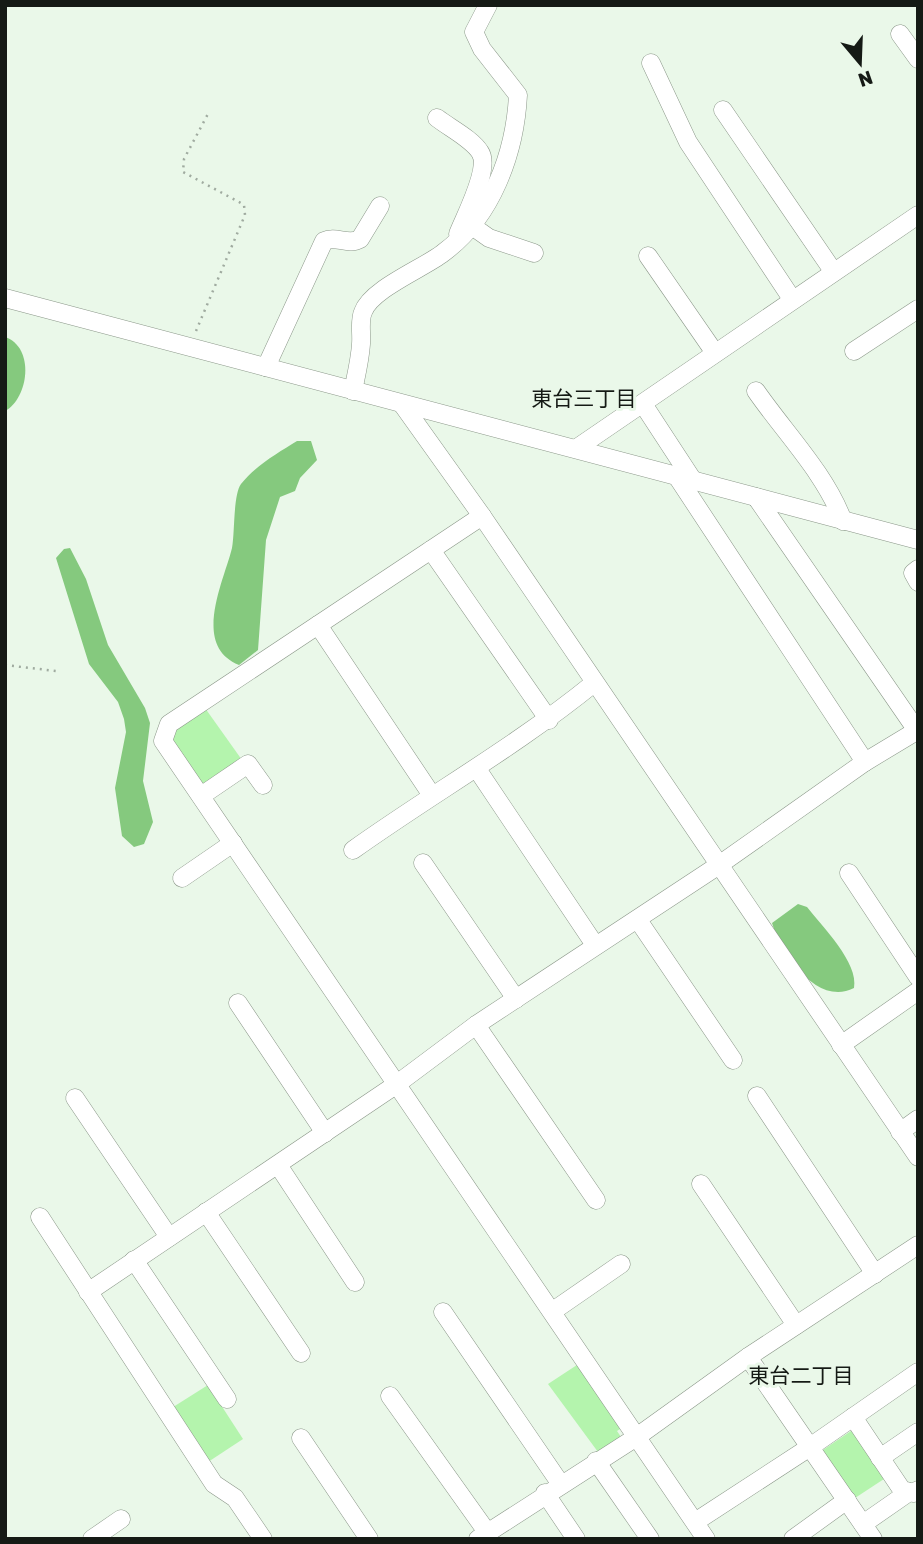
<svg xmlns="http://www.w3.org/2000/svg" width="923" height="1544" viewBox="0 0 923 1544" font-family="Rubik,'Noto Sans JP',sans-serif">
  <rect width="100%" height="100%" fill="#eaf8e9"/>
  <g fill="#b4f4ad">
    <polygon points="205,708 242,760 201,789 169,742 176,729"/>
    <polygon points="580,1363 623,1427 617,1431 621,1437 598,1452 548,1384"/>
    <polygon points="208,1385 243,1439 205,1464 170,1409"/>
    <polygon points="854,1429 887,1477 852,1500 820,1452"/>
  </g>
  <g fill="#85c97e">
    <path d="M 5,337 C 35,347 29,398 5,411 Z"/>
    <path d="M 297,441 L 311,441 L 317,460 L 300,478 L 295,491 L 280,497 L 266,540 L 258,650 L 239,665 C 191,646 224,581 232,548 C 235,532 233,495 241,484 C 256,465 278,453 297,441 Z"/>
    <polygon points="70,548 86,579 108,645 145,708 150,723 143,781 153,822 144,844 134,847 122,836 115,788 126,732 124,719 118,702 89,664 56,558 64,549"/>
    <path d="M 798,904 L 807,907 C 822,926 859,963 854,988 C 817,1007 782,954 772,923 Z"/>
  </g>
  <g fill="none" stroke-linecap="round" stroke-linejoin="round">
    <g stroke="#8b9789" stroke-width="19">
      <g id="minor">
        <polyline points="900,34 918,59"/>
        <polyline points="651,63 688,142 792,299"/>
        <polyline points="723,110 833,271"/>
        <path d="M 437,118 C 450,128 472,139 480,152 C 491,168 465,216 458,234"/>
        <polyline points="472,226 489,238 534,253"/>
        <polyline points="648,256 715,353"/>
        <polyline points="5,298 918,540"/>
        <polyline points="854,351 918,309"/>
        <path d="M 266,367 L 324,241 C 336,235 348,246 360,239 L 380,206"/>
        <path d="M 353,391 C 356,376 360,360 361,344 C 362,334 359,321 363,312 C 371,289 424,268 443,253 C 492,217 515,153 518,95 L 482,49 L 474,32 L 488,5"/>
        <path d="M 756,391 C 785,433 825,473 843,521"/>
        <polyline points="402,404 482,516 918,1157"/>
        <polyline points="643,404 694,482"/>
        <polyline points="577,448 918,215"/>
        <polyline points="678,478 865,762"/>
        <polyline points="756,497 918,732"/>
        <polyline points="482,516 169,724 163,741 706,1539"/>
        <polyline points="431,550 549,720"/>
        <polyline points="918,569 913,573 918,582"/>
        <polyline points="318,625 431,794"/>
        <polyline points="477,769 595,945"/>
        <polyline points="201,796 248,764 263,785"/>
        <path d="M 353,850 C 433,793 518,745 594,683"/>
        <polyline points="423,863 516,999"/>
        <polyline points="849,873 918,977"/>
        <polyline points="182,878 233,843"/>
        <polyline points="638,920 733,1060"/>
        <polyline points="238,1003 325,1133"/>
        <polyline points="476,1025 596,1200"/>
        <polyline points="841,1045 918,991"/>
        <polyline points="757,1096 875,1274"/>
        <polyline points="75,1098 169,1237"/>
        <polyline points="900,1132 918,1119"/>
        <polyline points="278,1165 355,1282"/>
        <polyline points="701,1184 796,1325"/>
        <polyline points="206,1212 301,1353"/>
        <polyline points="40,1217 214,1484 235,1498 263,1539"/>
        <polyline points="134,1260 227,1399"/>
        <polyline points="88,1292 397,1084 476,1025 719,865 865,762 918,730"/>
        <polyline points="553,1311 621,1264"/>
        <polyline points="443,1312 560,1483"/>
        <polyline points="748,1357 873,1539"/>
        <polyline points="390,1396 487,1532"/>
        <polyline points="853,1417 902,1490 914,1493 918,1490"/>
        <polyline points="301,1438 369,1539"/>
        <polyline points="880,1458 918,1432"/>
        <polyline points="596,1461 650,1539"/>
        <polyline points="545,1493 576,1539"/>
        <polyline points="695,1522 810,1447 918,1372"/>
        <polyline points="863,1524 909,1492"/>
        <polyline points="92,1539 121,1519"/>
        <polyline points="478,1539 638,1436 748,1357 918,1245"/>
        <polyline points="793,1539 847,1500"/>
      </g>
    </g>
    <g stroke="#a0aba0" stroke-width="2.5" stroke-dasharray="2 5" stroke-linecap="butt">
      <polyline points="196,331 245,215 244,205 239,202 183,172 184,159 209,112"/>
      <polyline points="5,665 56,671"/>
    </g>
    <use href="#minor" stroke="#fff" stroke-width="18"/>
  </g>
  <g text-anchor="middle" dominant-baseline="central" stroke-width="6" stroke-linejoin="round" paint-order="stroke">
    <g font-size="21" fill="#151a15" stroke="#eaf8e9">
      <text x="584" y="398">東台三丁目</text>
      <text x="801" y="1375">東台二丁目</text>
    </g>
  </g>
  <rect width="923" height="1544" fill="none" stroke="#151a15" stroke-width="14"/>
  <g transform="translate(860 63) rotate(161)" stroke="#eaf8e9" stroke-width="5" paint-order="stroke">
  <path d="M0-5L12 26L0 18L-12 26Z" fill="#151a15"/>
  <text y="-10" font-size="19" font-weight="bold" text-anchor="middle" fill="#151a15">N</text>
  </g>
</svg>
